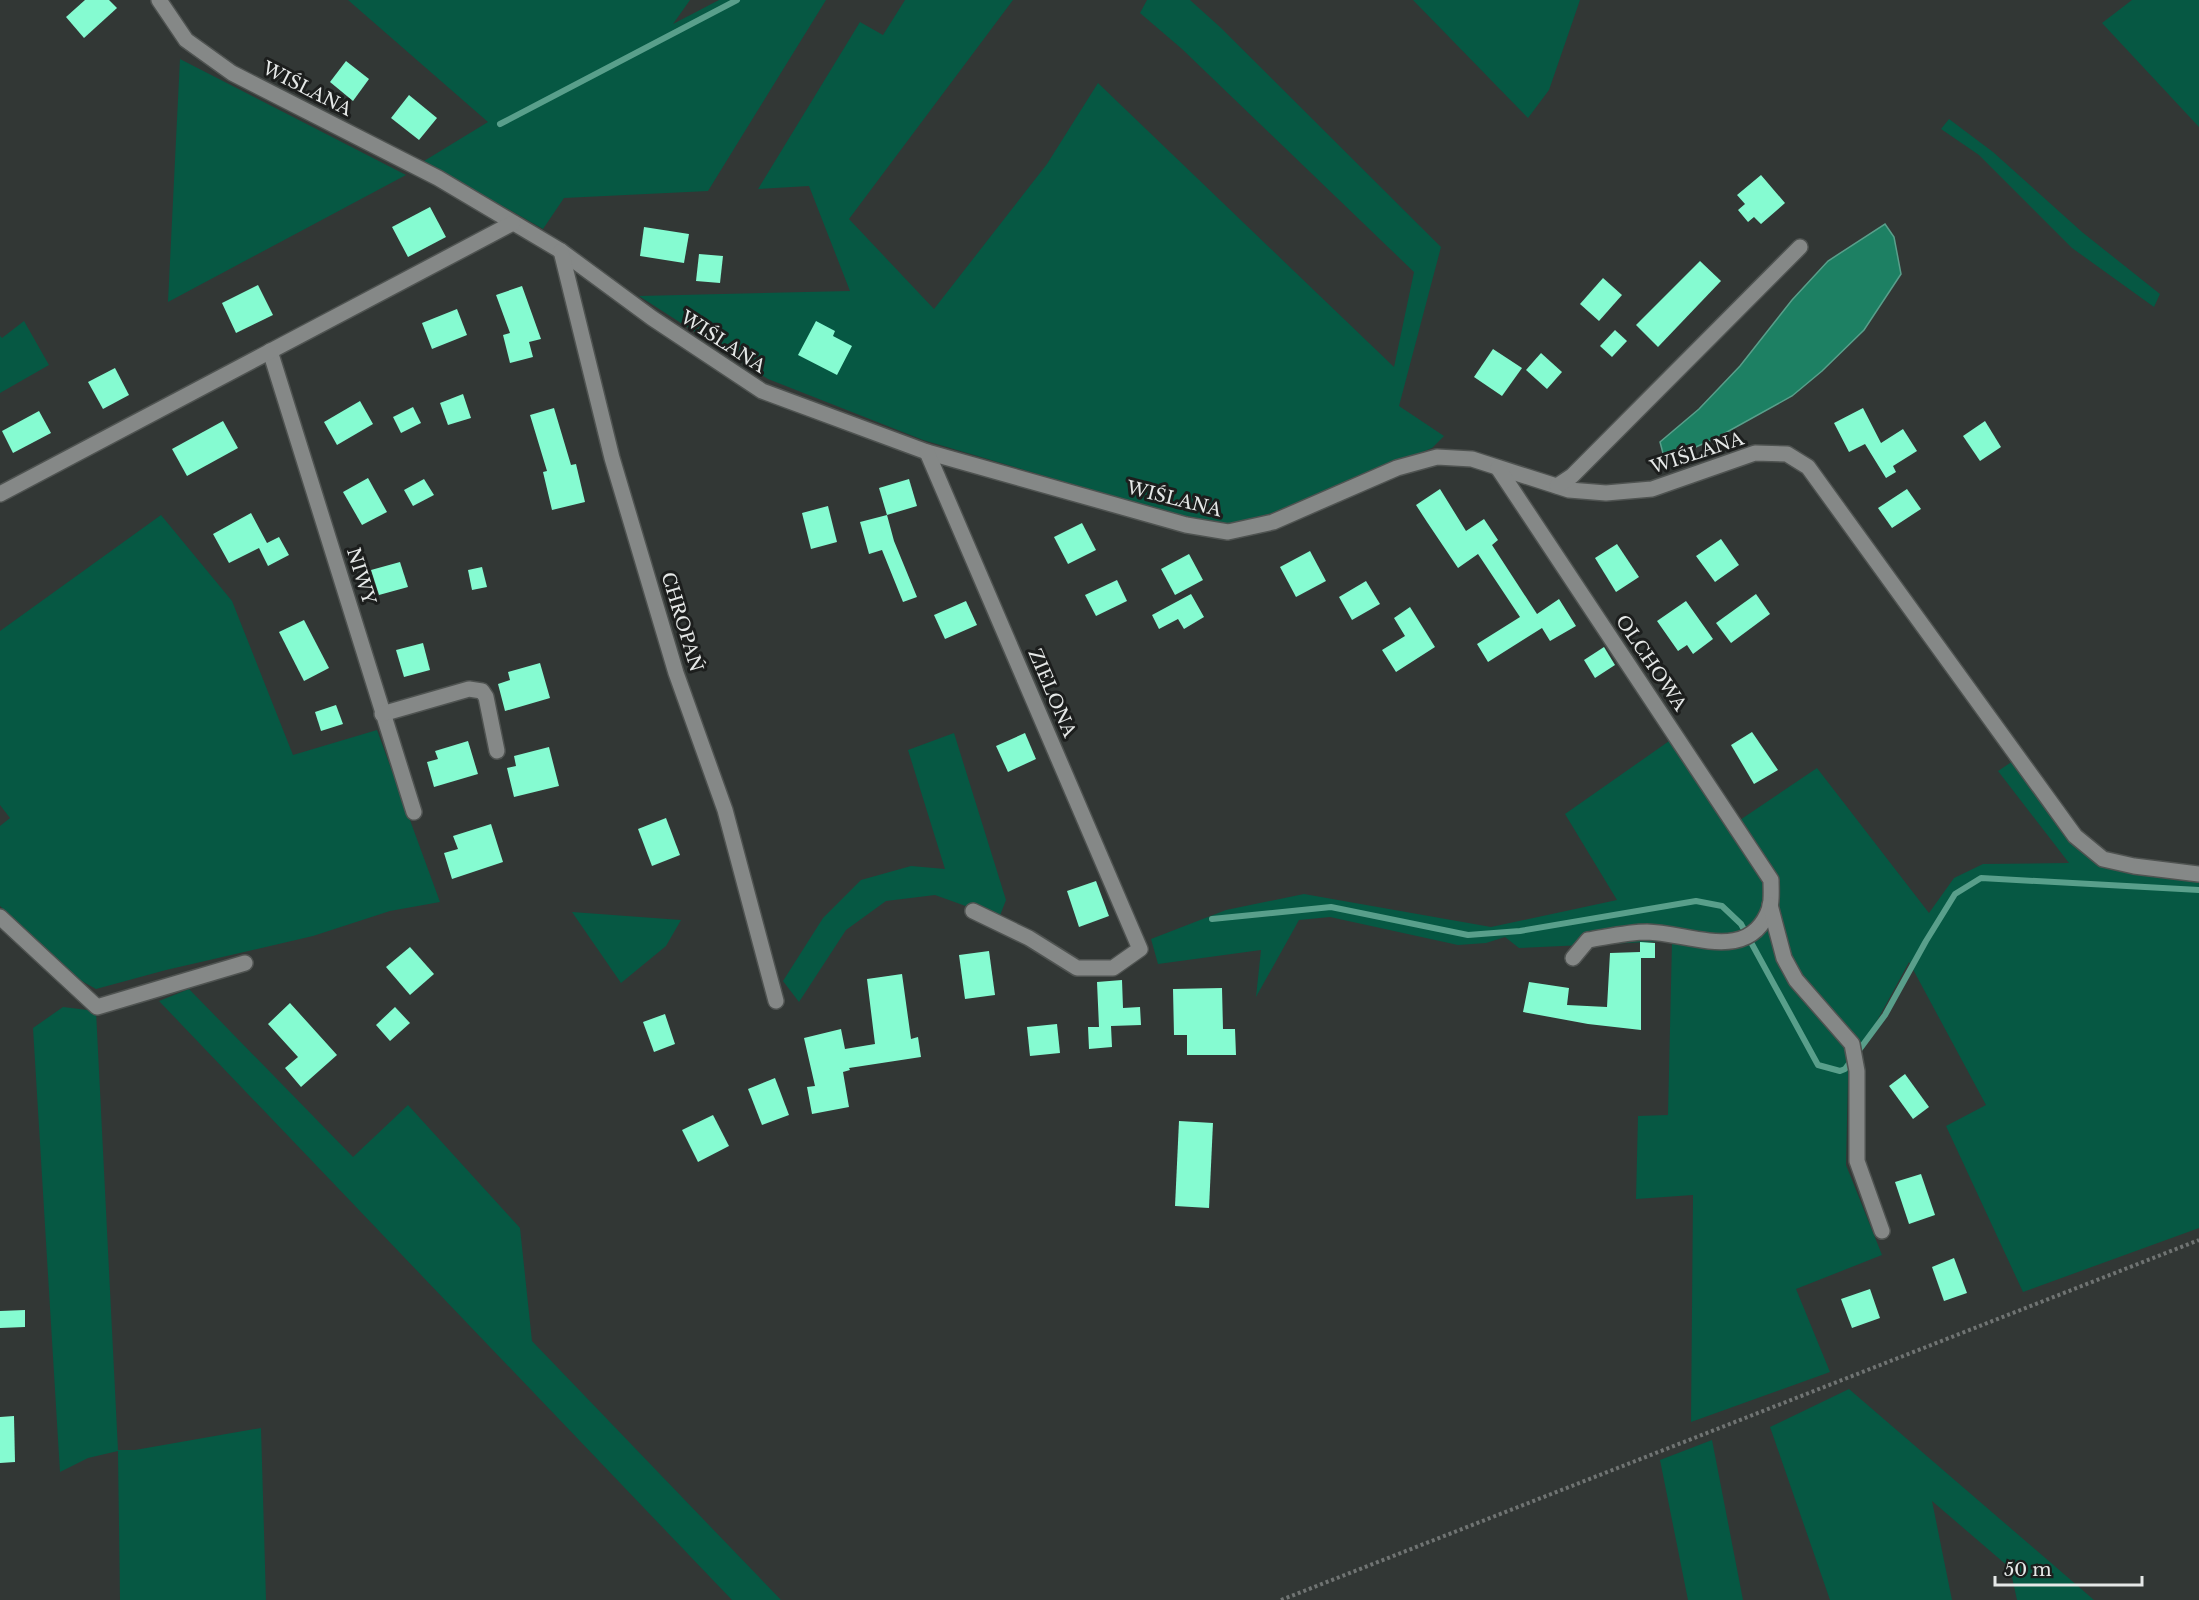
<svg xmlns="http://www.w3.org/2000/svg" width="2199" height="1600" viewBox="0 0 2199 1600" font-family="'Libre Baskerville',serif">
  <rect width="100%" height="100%" fill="#323735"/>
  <g fill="#065843">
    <polygon points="348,0 690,0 673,24 719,0 826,0 708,191 564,198 543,229 424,161 488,122"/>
    <polygon points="905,0 1013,0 849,219 934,309 1047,164 1098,83 1394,367 1414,272 1182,49 1140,13 1147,0 1190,0 1220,27 1441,247 1399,406 1444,436 1432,448 1272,513 1227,525 1177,515 923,440 768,379 639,296 850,291 809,186 758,189 860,22 883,35"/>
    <polygon points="1413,0 1580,0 1549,90 1528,118"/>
    <polygon points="2132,0 2199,0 2199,127 2102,23"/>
    <polygon points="180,59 406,175 168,302"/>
    <polygon points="1949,119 1993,152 2082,232 2160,294 2154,307 2072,248 1979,155 1941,129"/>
    <polygon points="24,321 49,365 0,393 0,336 2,338"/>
    <polygon points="161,515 232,601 293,755 377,730 440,902 390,911 313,936 166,970 96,989 78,979 0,906 0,826 10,818 0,805 0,631"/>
    <polygon points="954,733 1006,900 999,918 935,895 886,901 846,930 799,1002 783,981 823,918 861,880 911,866 945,869 908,750"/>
    <polygon points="1672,739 1731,826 1817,768 1929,913 1954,878 1983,864 2069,863 1998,771 2013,761 2093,860 2199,879 2199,1228 2023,1292 1946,1126 1986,1105 1909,962 1848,1074 1846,1165 1882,1255 1796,1289 1830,1372 1691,1422 1693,1195 1636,1199 1638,1116 1668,1115 1672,941 1519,948 1505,937 1486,943 1458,945 1330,917 1299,920 1256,997 1261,950 1158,964 1151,939 1226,910 1304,894 1491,927 1617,900 1565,814"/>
    <polygon points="572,912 681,920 666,946 621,983"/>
    <polygon points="189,989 353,1157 408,1105 520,1228 532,1341 781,1600 732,1600 159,1001"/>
    <polygon points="63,1007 96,1011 118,1450 135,1450 261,1428 266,1600 120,1600 118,1451 88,1458 60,1472 33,1028"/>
    <polygon points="1849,1389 2094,1600 2017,1600 2010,1568 1932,1501 1952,1600 1830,1600 1770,1427"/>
    <polygon points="1712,1440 1743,1600 1688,1600 1660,1460"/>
  </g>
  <polygon fill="#1d8063" stroke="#599f8b" stroke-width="1.5" points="1885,224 1894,237 1901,274 1864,330 1822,371 1792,396 1718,437 1665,461 1660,442 1699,409 1740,366 1792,300 1828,261"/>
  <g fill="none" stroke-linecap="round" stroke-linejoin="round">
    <g stroke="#599f8b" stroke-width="6">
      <polyline points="500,124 737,0"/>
      <polyline points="1212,919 1331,907 1468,935 1520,931 1696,901 1722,906 1741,924 1818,1065 1840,1071 1845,1069 1885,1015 1926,941 1955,894 1981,878 2199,890"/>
    </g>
  </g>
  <g fill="#85fbd1">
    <polygon points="85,0 109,0 117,8 84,38 66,17"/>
    <polygon points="346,61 369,79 353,101 330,82"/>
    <polygon points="409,95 437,118 419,140 391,118"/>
    <polygon points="1761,175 1785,203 1761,224 1754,217 1748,222 1738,210 1745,204 1737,195"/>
    <polygon points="430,207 446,237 408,257 392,227"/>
    <polygon points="644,227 689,234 684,263 640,256"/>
    <polygon points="699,254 723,256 720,283 696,281"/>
    <polygon points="1700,261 1721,281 1658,347 1636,325"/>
    <polygon points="1603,278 1622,295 1599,321 1580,304"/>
    <polygon points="258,285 273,315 236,333 222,303"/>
    <polygon points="522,286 541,339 529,342 533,357 510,363 503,335 510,333 496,295"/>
    <polygon points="457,309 467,335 432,349 422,323"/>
    <polygon points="816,321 835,331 833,336 852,346 837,375 798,355"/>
    <polygon points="1615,330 1627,341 1612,357 1600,346"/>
    <polygon points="1493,349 1522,368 1502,396 1474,377"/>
    <polygon points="1541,353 1562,372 1547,389 1526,370"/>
    <polygon points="115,368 129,395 103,409 88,382"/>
    <polygon points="463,394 471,418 448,425 440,403"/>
    <polygon points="360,401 373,424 337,445 324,422"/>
    <polygon points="413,407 421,423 401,433 393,417"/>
    <polygon points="554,408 571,465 576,464 585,502 552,510 543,472 547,471 530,415"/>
    <polygon points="1863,408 1881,443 1903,429 1917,451 1893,466 1896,472 1886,478 1865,444 1849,452 1834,423"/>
    <polygon points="39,411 51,433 13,453 2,431"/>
    <polygon points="223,421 238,448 187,476 172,449"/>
    <polygon points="1985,421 2001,447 1980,461 1963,436"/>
    <polygon points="368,478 387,512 362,525 343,492"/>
    <polygon points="424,479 434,495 413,506 404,490"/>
    <polygon points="909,479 917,506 887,515 879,488"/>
    <polygon points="1440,489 1466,531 1484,519 1498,540 1492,545 1537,614 1559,599 1576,626 1550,641 1542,628 1488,662 1477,644 1520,617 1478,554 1458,568 1427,522 1416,505"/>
    <polygon points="1907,489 1921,509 1892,528 1878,508"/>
    <polygon points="828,506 837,542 811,549 802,513"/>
    <polygon points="251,513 267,543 279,537 289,555 268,566 259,548 229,563 213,534"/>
    <polygon points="887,515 894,541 917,597 903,602 882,550 869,554 860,522"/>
    <polygon points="1082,523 1096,550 1068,564 1054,537"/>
    <polygon points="1721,539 1739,565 1715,582 1696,556"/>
    <polygon points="1617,544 1639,577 1616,592 1595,558"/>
    <polygon points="1310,551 1326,581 1296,597 1280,567"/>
    <polygon points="1189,554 1203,580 1175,595 1161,569"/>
    <polygon points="400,562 408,587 379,595 371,570"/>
    <polygon points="482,567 487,587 472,590 468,570"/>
    <polygon points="1117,580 1127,601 1096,616 1085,595"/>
    <polygon points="1366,581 1380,604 1352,620 1339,597"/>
    <polygon points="1191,594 1204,617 1184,629 1178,619 1159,629 1152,615"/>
    <polygon points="1756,594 1770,614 1731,643 1716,623"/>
    <polygon points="966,601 977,625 945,639 934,615"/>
    <polygon points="1686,601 1713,639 1693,654 1687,645 1678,651 1657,621"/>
    <polygon points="1410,607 1435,647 1396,672 1382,650 1405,636 1394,618"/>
    <polygon points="304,620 329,668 304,681 279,632"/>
    <polygon points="423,643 430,670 404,677 396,650"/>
    <polygon points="1604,647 1615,665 1595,678 1584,660"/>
    <polygon points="540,663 550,698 505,711 498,684 510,680 508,672"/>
    <polygon points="336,705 343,724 321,731 315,712"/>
    <polygon points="1752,732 1778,770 1754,784 1731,745"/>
    <polygon points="1025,733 1036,759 1008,772 996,746"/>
    <polygon points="468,741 478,774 434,787 427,762 438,759 435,751"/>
    <polygon points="549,747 559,786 514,797 507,768 516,766 514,756"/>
    <polygon points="666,818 680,855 652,866 638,829"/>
    <polygon points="491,824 503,862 452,879 444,853 458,849 453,836"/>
    <polygon points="1096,881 1109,916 1079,927 1067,891"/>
    <polygon points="1640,942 1655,943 1655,958 1641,958 1641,1030 1588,1024 1523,1012 1529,982 1569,988 1567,1005 1607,1007 1610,953 1640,952"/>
    <polygon points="410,947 434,974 410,995 386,967"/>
    <polygon points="989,951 995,995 965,999 959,955"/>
    <polygon points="902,974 911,1039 918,1037 921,1057 849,1068 850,1070 843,1072 849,1107 812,1114 807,1087 815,1086 804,1038 841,1029 845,1049 875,1044 867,979"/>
    <polygon points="1122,980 1123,1008 1140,1007 1141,1025 1111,1026 1112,1047 1089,1049 1088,1027 1099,1027 1097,982"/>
    <polygon points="1222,988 1223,1029 1235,1029 1236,1055 1187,1055 1187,1035 1174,1035 1173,989"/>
    <polygon points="290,1003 337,1055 301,1087 285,1068 298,1057 268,1024"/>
    <polygon points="395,1007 410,1023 390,1041 376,1025"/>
    <polygon points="665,1014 675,1044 654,1052 643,1022"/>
    <polygon points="1057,1024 1060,1053 1030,1056 1027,1027"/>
    <polygon points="1905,1074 1929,1107 1913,1119 1889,1086"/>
    <polygon points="775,1078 789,1115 762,1125 748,1089"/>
    <polygon points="713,1115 729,1146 698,1162 682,1130"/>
    <polygon points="1179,1121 1213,1123 1209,1208 1175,1206"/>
    <polygon points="1921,1174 1935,1215 1909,1224 1895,1182"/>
    <polygon points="1954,1258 1967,1293 1944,1301 1932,1267"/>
    <polygon points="1870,1289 1880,1318 1852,1328 1841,1299"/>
    <polygon points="25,1310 25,1327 0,1328 0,1311"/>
    <polygon points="14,1416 15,1462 0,1463 0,1417"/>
  </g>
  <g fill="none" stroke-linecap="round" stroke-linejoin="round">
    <g stroke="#4f5351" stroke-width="18">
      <g id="minor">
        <polyline points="159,0 186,40 232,73 438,178 561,251 652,318 762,391 927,452 1186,525 1228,532 1273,522 1397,468 1437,457 1472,459 1569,490 1606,493 1652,489 1755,453 1787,454 1808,467 2075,836 2103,859 2134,866 2199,874"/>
        <polyline points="561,251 612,458 676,673 725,810 776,1001"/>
        <polyline points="270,351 414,812"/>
        <polyline points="927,452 1140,949 1113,968 1077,968 1029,938 973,911"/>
        <path d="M 1498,468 L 1771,880 C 1771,888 1772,899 1770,907 C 1751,965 1690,933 1647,932 C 1628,932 1607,937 1588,940 L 1573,958"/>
        <polyline points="1557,486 1572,476 1800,247"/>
        <polyline points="0,494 513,223"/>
        <polyline points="382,714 469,689 482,691 486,697 497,751"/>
        <polyline points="1770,905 1784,958 1796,980 1852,1044 1857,1071 1857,1161 1882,1231"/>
        <polyline points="0,917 97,1007 245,963"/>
      </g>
    </g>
    <polyline stroke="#707473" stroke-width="4" stroke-dasharray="3 3" stroke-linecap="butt" points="1281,1600 2199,1240"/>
    <use href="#minor" stroke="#858887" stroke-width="15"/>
  </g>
  <g text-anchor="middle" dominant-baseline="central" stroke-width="6" stroke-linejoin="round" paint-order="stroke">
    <g font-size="18" fill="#e5e8e7" stroke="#1c1e1d">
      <text transform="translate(307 89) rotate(27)">WIŚLANA</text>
      <text transform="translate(723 342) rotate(33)">WIŚLANA</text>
      <text transform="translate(1697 453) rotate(-18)">WIŚLANA</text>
      <text transform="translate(1174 499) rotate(14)">WIŚLANA</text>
      <text transform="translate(361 576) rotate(73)">NIWY</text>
      <text transform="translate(682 622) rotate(73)">CHROPAŃ</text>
      <text transform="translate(1651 663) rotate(56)">OLCHOWA</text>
      <text transform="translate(1052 693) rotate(67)">ZIELONA</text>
    </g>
  </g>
  <path d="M1995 1576v9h147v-9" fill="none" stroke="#e5e8e7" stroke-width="3"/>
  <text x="2004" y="1576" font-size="18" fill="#e5e8e7" stroke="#1c1e1d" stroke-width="4.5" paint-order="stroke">50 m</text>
</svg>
